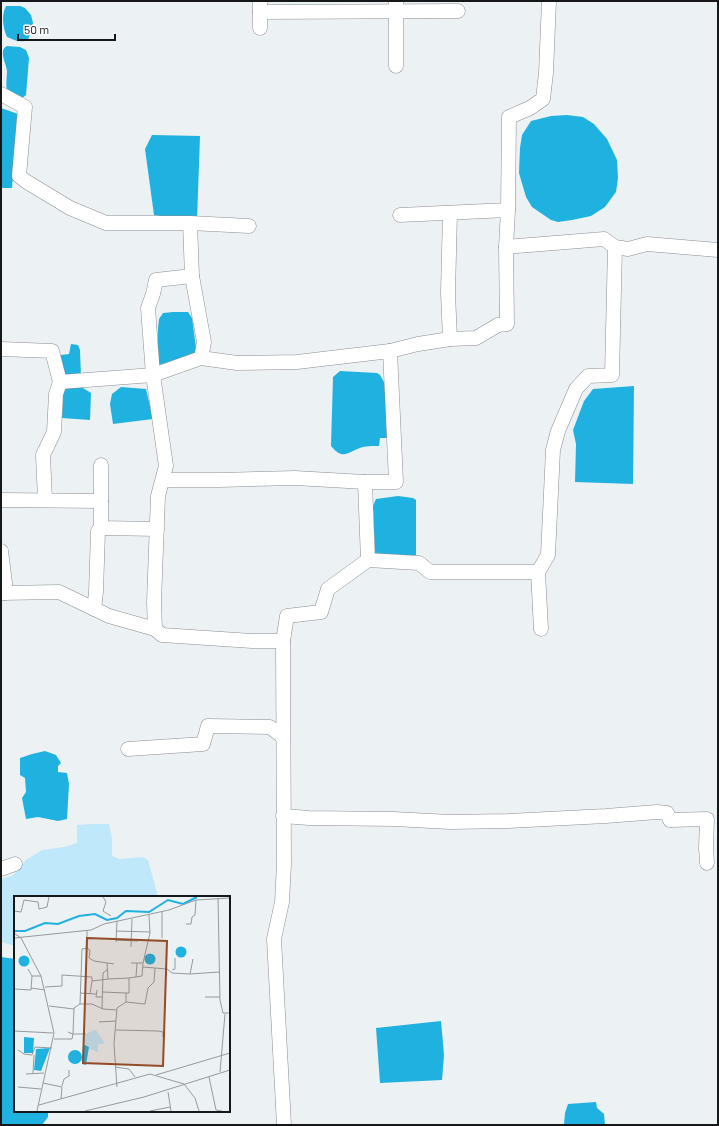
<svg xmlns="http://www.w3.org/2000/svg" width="719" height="1126" viewBox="0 0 719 1126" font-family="Barlow,sans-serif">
  <rect width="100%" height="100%" fill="#ecf1f4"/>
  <polygon fill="#bfe8fa" points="91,824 109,824 112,839 112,856 120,859 143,857 148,860 158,897 15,897 15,946 1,942 1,879 12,876 26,860 42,850 64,847 77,843 77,825"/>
  <g fill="#1fb1df">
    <path d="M 6,6 L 20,6 L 25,8 L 31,15 L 33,23 L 28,40 C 20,43 14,40 7,37 C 3,28 1,15 6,6 Z"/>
    <path d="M 7,46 L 20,47 L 26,50 L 29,58 L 26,95 L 21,99 L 8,94 C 5,86 7,79 7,71 C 6,64 2,58 3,51 C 4,48 4,48 7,46 Z"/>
    <polygon points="1,108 18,114 12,188 1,188"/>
    <polygon points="567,115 583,117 594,124 607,139 617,160 618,178 616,192 605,207 591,216 572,220 558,222 551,220 532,207 526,197 519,173 520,148 522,135 531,121 551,116"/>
    <polygon points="152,135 200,136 197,220 182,219 154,215 145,149"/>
    <polygon points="173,312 188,312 192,318 197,355 166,365 158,364 158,329 159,319 163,313"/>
    <polygon points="71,344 78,345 80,350 81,377 66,378 59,359 61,355 69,354"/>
    <path d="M 340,371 L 377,373 L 380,375 L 384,382 L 391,438 L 380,438 L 379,446 C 373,446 365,446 360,448 C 346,453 343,460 331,446 L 333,377 Z"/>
    <polygon points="78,385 91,393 90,420 62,418 63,388"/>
    <polygon points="634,386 633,484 575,482 576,444 573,430 584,401 593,389"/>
    <polygon points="121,387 146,389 153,419 113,424 110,404 112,394"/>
    <polygon points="398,496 413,498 416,500 416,555 400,558 375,557 373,506 376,499"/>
    <polygon points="45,751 56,755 61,763 58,766 58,772 67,773 69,784 67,819 58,821 38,817 26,819 22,798 26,792 25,778 20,775 20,758 32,754"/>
    <polygon points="1,957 15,959 15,1111 48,1111 48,1117 42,1125 1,1125"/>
    <polygon points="441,1021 444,1055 442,1080 380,1083 376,1028"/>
    <polygon points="596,1102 597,1108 604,1114 605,1125 564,1125 565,1113 568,1104"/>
  </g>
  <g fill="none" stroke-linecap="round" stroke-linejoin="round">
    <g stroke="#898e91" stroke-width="15">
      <g id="minor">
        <polyline points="260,1 260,28"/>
        <polyline points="396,1 396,66"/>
        <polyline points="260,12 458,11"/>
        <polyline points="1,94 25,107 19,176 27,182 70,208 106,223 190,223 249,226"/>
        <polyline points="450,213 448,293 450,339"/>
        <polyline points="400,215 508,210 509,117 530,108 543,99 546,73 549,1"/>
        <polyline points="506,247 604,239 615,247 628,249 647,244 718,250"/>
        <polyline points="1,349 52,351 60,382 153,375 201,358 204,342 192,276 190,223"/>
        <polyline points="390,351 418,344 450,339 476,338 498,325 507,324 506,247 508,210"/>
        <polyline points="201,358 237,363 297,362 390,351 396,482 365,482 368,560"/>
        <polyline points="101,465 101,528 157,529"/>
        <polyline points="163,480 219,480 295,478 365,482"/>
        <polyline points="1,500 101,501"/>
        <polyline points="45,500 43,455 54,432 56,394 60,382"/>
        <polyline points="1,551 5,583 5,593"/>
        <polyline points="538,572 541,629"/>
        <polyline points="1,593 59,592 109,616 155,629 162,635 252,641 283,641"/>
        <polyline points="94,609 96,592 98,531 101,528"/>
        <polyline points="155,629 154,602 158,496 166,466 153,375 148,308 153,294 156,280 192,276"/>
        <polyline points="128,749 203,744 208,726 270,727 283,737"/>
        <polyline points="283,816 309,818 394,819 450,822 508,821 606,816 657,812 667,813 670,820 707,819 706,848 707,863"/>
        <polyline points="1,869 15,864"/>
        <polyline points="284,1125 274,939 282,902 284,864 283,641 287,616 321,612 328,589 368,560 419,563 430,572 538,572 548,555 553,450 558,431 576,389 588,376 612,375 615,247"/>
      </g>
    </g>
    <use href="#minor" stroke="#fff" stroke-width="14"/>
  </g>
  <g transform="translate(14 896)">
    <rect width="216" height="216" fill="#ecf1f4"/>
    <path d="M 79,134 L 82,134 L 89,144 L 90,148 L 84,148 L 84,156 L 76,153 L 68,145 L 69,140 Z" fill="#bfe8fa"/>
    <path d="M161.5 56a5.5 5.5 0 1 1 11 0a5.5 5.5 0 1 1-11 0ZM130.5 63a5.5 5.5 0 1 1 11 0a5.5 5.5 0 1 1-11 0ZM4.5 65a5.5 5.5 0 1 1 11 0a5.5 5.5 0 1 1-11 0ZM 10,141 L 20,142 L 19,157 L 10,157 ZM 69,148 L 75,151 L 72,169 L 68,168 ZM 36,152 L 27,175 L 20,174 L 22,153 ZM54 161a7 7 0 1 1 14 0a7 7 0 1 1-14 0Z" fill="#1fb1df"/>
    <path fill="none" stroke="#1fb1df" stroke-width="2" d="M 0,35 L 11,35 L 31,27 L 44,28 L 65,20 L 81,18 L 93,24 L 103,22 L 112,15 L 135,16 L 154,4 L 169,8 L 183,1"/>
    <path fill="none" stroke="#969a9c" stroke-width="1" d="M 89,1 L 92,6 L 89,15 L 97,20M 204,2 L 206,104 L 209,117 L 216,117M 0,15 L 7,16 L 10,4 L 24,6 L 25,13 L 33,11 L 35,1M 172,28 L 177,28 L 178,21 L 181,19 L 182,4M 102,35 L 136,36M 0,37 L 7,42 L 27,80 L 40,137 L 23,215M 0,42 L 77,34 L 90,28 L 155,14 L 182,4 L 216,2M 148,42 L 148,15M 102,44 L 124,45M 102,46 L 103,25M 117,51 L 118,23M 73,52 L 76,54 L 75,62 L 80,65 L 100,68M 117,67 L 129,67 L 136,37 L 135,19M 129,71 L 153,73 L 158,77 L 176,78 L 205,76M 14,73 L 18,80 L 27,80M 158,74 L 161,73 L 161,62M 176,78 L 179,63M 122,81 L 123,67M 115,82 L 128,80 L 129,67M 94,83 L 115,82 L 115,97 L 112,97 L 112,106M 31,91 L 48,90 L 48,79 L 78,81 L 78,85 L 94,83 L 93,67M 17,92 L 31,94M 0,93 L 17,94 L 18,80M 83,94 L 82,101 L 89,101M 89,96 L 112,97M 66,97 L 82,98M 76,98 L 78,85M 191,101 L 206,101M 66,108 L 68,53 L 73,52 L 73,34M 35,110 L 60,113M 88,113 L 89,77 L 94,73M 85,126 L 102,125M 102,134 L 144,135 L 149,136 L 149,141M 0,135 L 39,137M 72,138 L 59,138 L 60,112 L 66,108 L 78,108 L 89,113 L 102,114M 40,143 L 58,143 L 59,138 L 54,136M 4,154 L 10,158 L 18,159 L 21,151 L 38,152M 101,171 L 115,173 L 121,181M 206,176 L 211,118M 19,177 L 20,159M 12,178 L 30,177M 142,179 L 216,157M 195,181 L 202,214 L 208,215M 29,187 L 48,191 L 47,203M 48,190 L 50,183 L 55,180 L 55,174M 4,191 L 27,193M 103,191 L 100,148 L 103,112 L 112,106 L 131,108 L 134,92 L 140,86 L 141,72M 154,196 L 157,215M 25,209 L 136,178 L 170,188 L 181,202 L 185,215M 71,215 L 130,201 L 216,174M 136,215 L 156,211"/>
    <path fill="#934c27" fill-opacity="0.15" stroke="#934c27" stroke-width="2" d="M 73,42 L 153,45 L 149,170 L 69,167 Z"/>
    <rect width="216" height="216" fill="none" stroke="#151718" stroke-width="2"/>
  </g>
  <rect width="719" height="1126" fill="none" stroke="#151718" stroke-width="4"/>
  <path d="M18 34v6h97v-6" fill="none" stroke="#151718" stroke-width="2"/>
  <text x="24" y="34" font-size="12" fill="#151718" stroke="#fcfeff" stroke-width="3" paint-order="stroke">50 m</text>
</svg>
